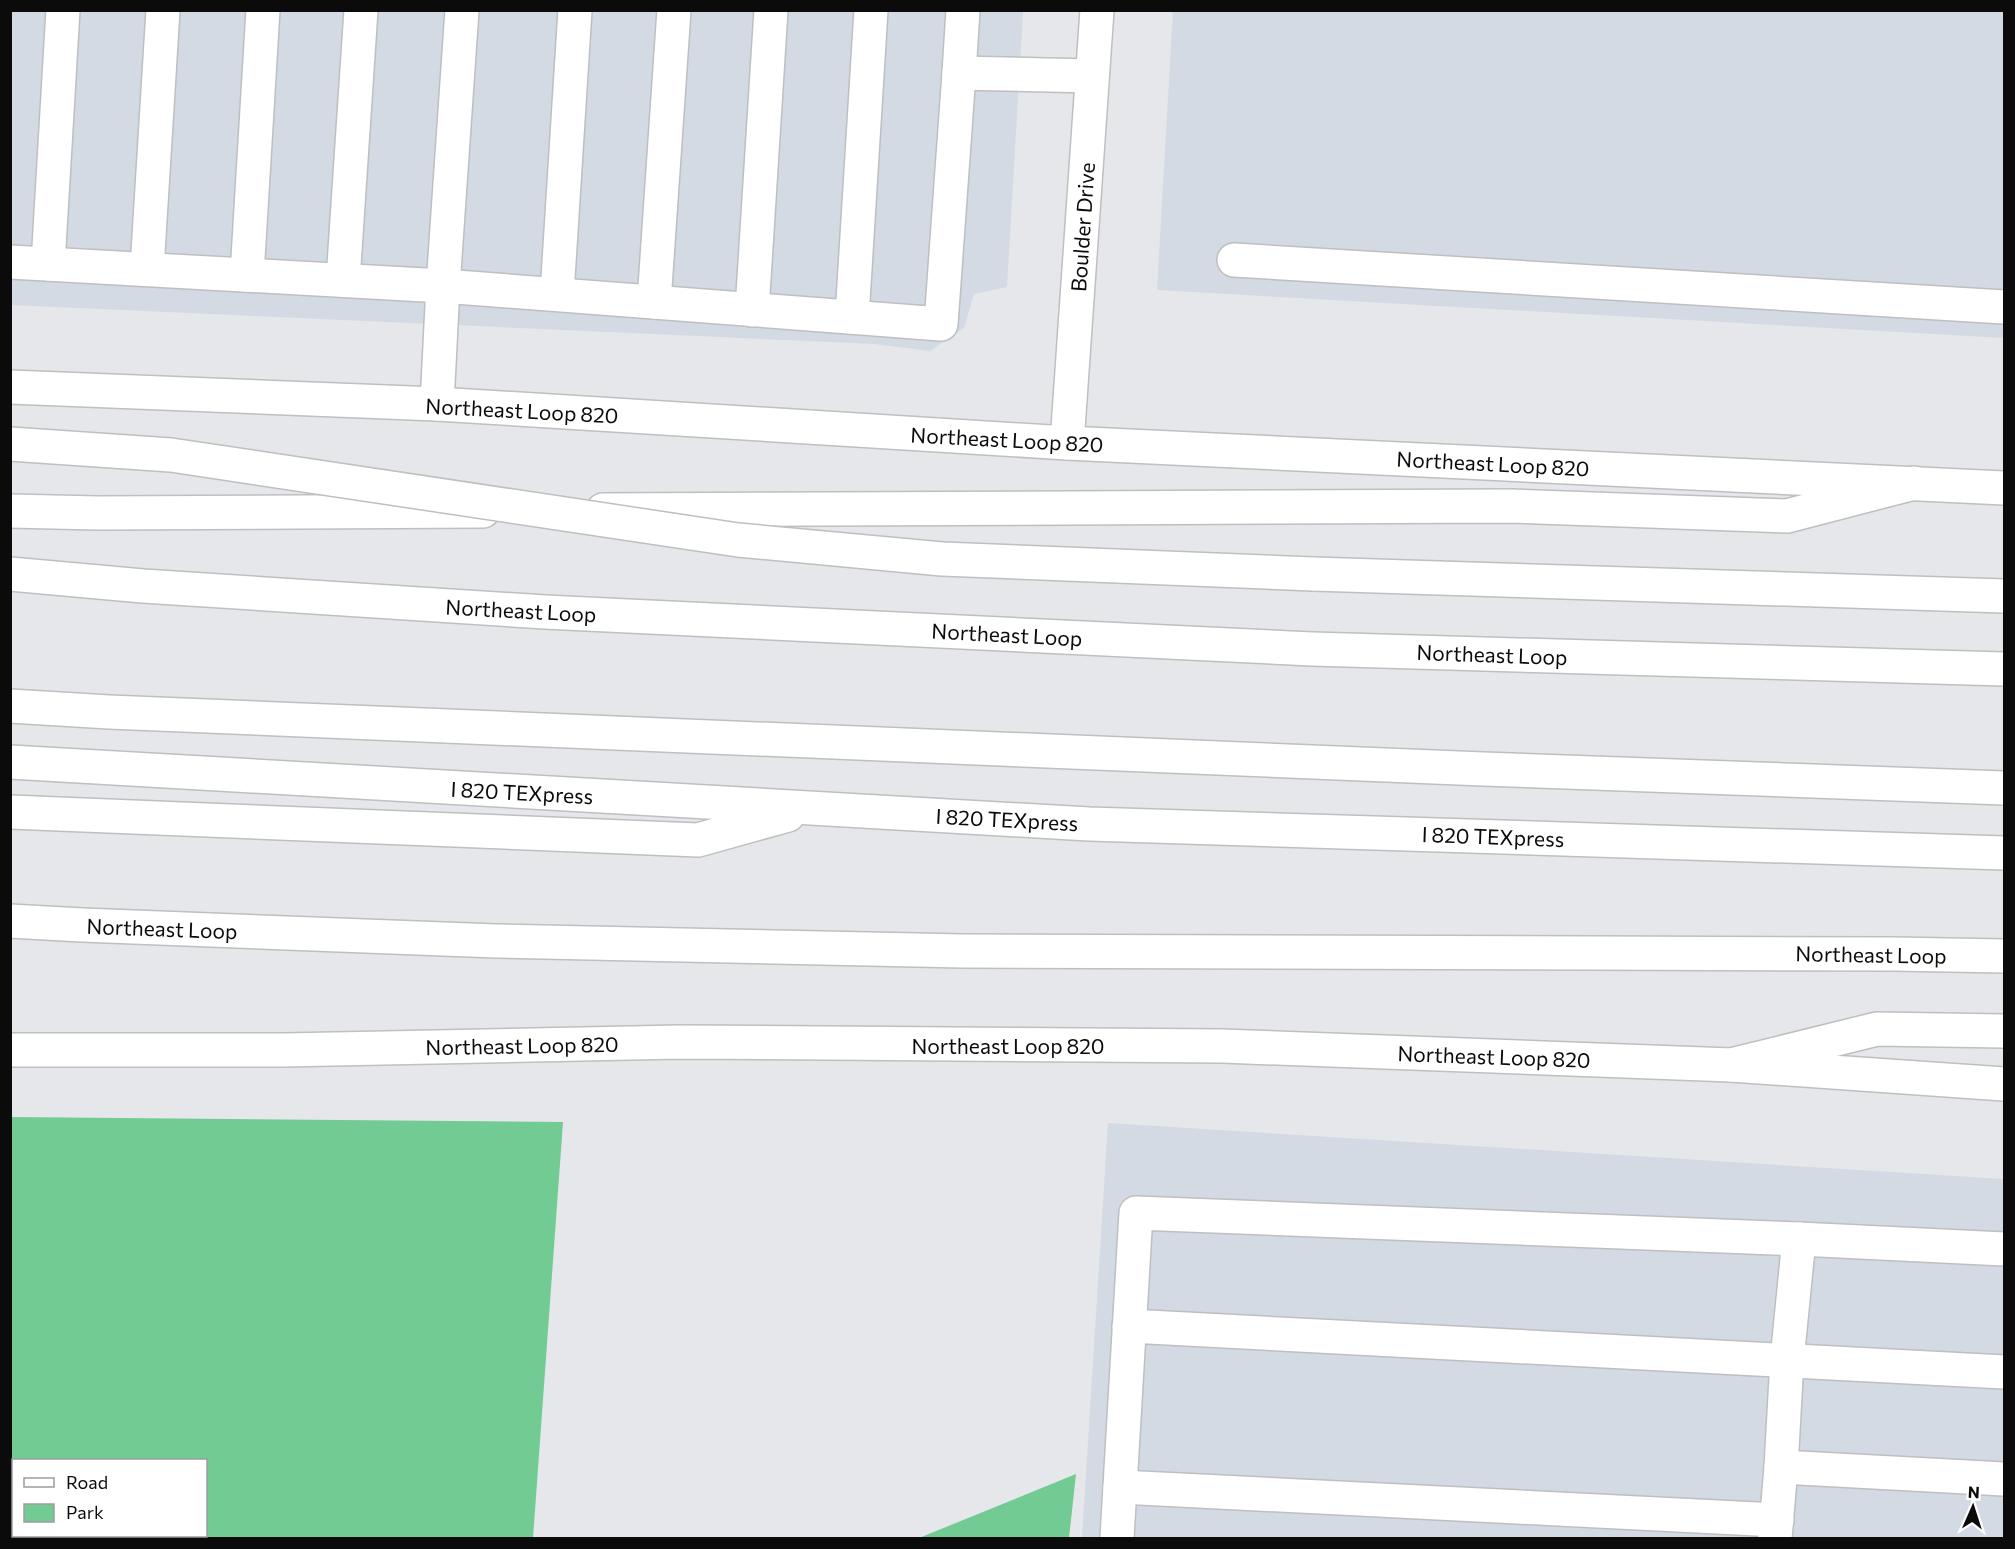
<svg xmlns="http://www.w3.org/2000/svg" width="2015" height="1549" viewBox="0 0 2015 1549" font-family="Commissioner,sans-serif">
  <rect width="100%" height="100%" fill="#e5e7ea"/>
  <g fill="#d3dae3">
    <polygon points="11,11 1023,11 1007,287 974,294 964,328 930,351 875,344 11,305"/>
    <polygon points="1173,11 2004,11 2004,338 1157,290"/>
    <polygon points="1108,1123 2004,1179 2004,1538 1082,1538"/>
  </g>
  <g fill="#71cb92" fill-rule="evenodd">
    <path d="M 11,1117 L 563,1122 L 533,1538 L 11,1538 ZM 14,1460 L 206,1460 L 206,1536 L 14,1536 Z"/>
    <polygon points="1076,1474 1069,1538 919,1538"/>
  </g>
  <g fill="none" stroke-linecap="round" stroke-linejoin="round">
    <g stroke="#bdbfc1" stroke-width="36">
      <g id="minor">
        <polyline points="959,73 963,10"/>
        <polyline points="1234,260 2004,307"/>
        <polyline points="10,262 443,286 462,10"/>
        <polyline points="48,264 63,10"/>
        <polyline points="147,269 163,10"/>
        <polyline points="247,275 263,10"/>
        <polyline points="343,280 361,10"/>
        <polyline points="557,294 575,10"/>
        <polyline points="654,302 674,10"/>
        <polyline points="752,310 771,10"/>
        <polyline points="852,317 871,10"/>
        <polyline points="437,404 443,286 941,324 959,73 1092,76"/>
        <polyline points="1067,443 1097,10"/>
        <polyline points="1799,1239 1787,1360 1781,1467 2004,1479"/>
        <polyline points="1129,1326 2004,1372"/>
        <polyline points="1120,1487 1777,1520"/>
        <polyline points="1117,1538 1136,1213 1799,1239 2004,1249"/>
        <polyline points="1775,1538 1781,1467"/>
      </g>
    </g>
    <g stroke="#bdbfc1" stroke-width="36">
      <g id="major">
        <polyline points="10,387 437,404 1067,443 2004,488"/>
        <polyline points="10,1050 283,1050 680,1042 1222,1046 1731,1065 2004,1084"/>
      </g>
    </g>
    <g stroke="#bdbfc1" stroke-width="36">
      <g id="highway">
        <polyline points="603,510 1511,506 1787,516 1914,483"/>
        <polyline points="10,511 98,513 483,511"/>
        <polyline points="10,574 143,586 545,612 1312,649 2004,669"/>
        <polyline points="1313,574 2004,596"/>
        <polyline points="10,706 109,712 1483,769 2004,788"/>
        <polyline points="10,762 1089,824 2004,853"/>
        <polyline points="10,812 698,840 788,815"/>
        <polyline points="10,921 82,925 496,941 963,951 1893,954 2004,956"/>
        <polyline points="1731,1065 1877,1029 2004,1031"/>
      </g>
    </g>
    <use href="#minor" stroke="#fff" stroke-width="33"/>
    <use href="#major" stroke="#fff" stroke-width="33"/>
    <use href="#highway" stroke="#fff" stroke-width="33"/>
    <g stroke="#bdbfc1" stroke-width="36" stroke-linecap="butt">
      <polyline id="highway-bridge" points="10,444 171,455 738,540 942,559 1313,574"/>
    </g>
    <use href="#highway-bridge" stroke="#fff" stroke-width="33"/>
  </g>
  <g text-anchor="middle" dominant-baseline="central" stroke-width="4.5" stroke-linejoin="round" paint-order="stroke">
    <g font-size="21" fill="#0b0b0c" stroke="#fff">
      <text transform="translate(1082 227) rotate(-86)">Boulder Drive</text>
      <text transform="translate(522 410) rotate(3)">Northeast Loop 820</text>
      <text transform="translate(1007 439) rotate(3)">Northeast Loop 820</text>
      <text transform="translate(1493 463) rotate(3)">Northeast Loop 820</text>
      <text transform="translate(521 610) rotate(3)">Northeast Loop</text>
      <text transform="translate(1007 634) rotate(3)">Northeast Loop</text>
      <text transform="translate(1492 654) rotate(2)">Northeast Loop</text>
      <text transform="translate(522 792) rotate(3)">I 820 TEXpress</text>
      <text transform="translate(1007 819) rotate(3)">I 820 TEXpress</text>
      <text transform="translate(1493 836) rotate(2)">I 820 TEXpress</text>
      <text transform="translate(162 928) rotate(2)">Northeast Loop</text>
      <text transform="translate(1871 954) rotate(1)">Northeast Loop</text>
      <text transform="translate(522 1045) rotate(-1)">Northeast Loop 820</text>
      <text x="1008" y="1045">Northeast Loop 820</text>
      <text transform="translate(1494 1056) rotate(2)">Northeast Loop 820</text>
    </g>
  </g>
  <rect width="2015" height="1549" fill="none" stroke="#0b0b0c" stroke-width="24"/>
  <rect x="12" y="1459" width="195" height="78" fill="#ffffff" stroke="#9d9d9e" stroke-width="1.5"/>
  <rect x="24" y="1478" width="30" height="9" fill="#ffffff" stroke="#9d9d9e" stroke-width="1.5"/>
  <text x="66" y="1489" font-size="18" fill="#0b0b0c">Road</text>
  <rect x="24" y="1504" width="30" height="18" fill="#71cb92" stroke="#9d9d9e" stroke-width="1.5"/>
  <text x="66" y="1519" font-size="18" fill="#0b0b0c">Park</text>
  <g transform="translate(1973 1507) rotate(3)" stroke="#ffffff" stroke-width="4.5" paint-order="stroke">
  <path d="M0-4.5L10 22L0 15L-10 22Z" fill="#0b0b0c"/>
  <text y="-9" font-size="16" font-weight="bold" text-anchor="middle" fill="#0b0b0c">N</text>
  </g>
</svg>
